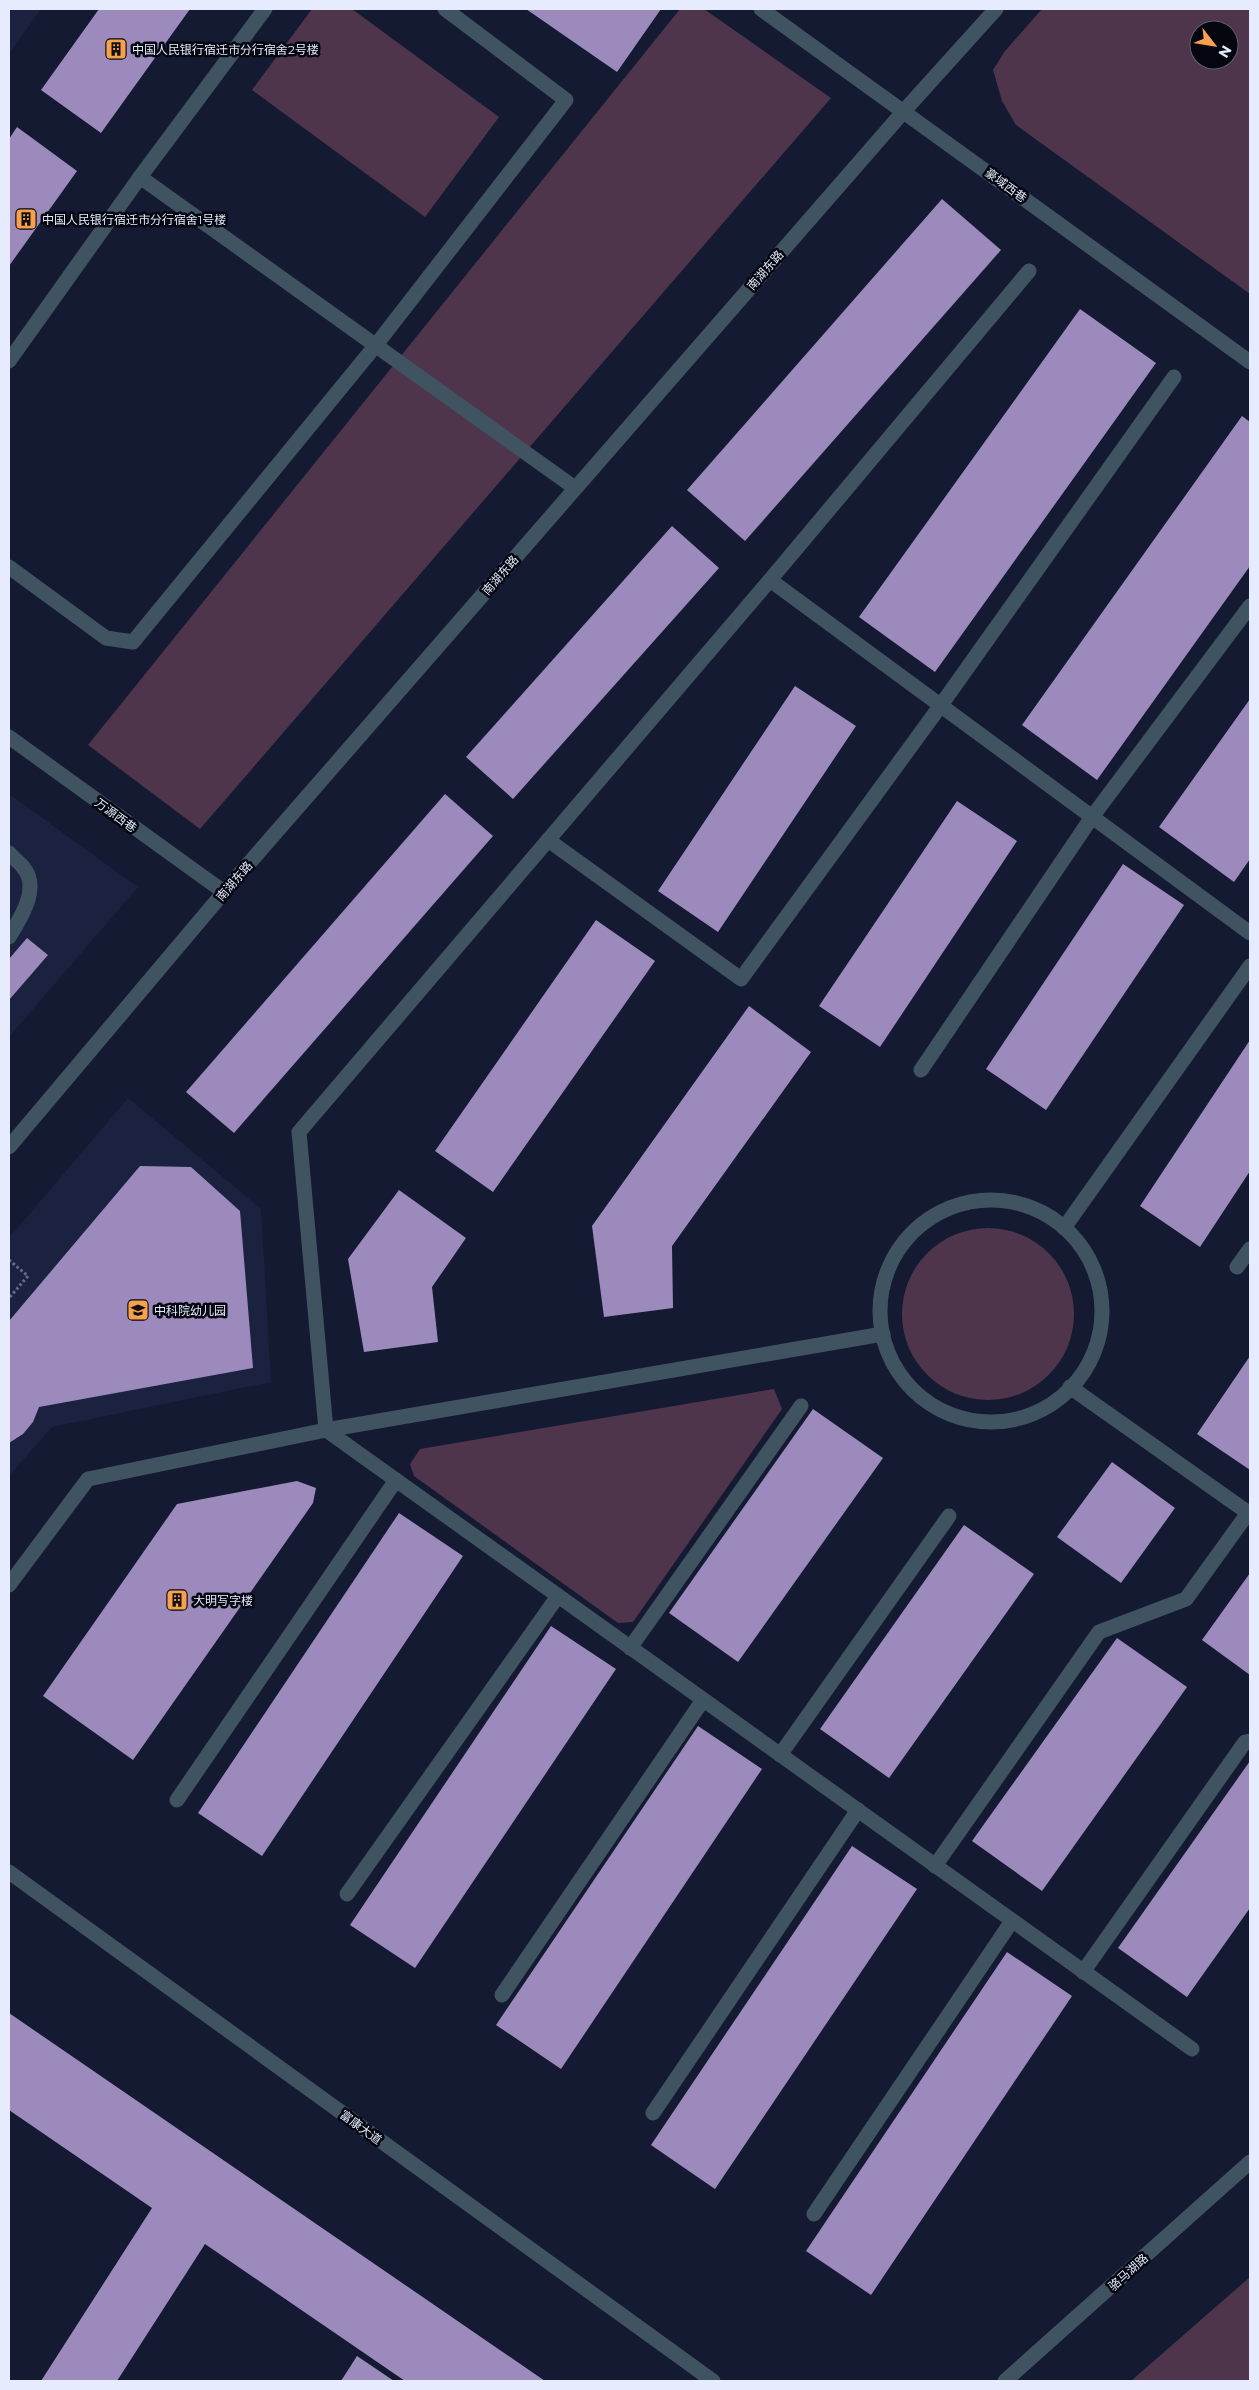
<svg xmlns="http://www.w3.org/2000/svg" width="1259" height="2390" viewBox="0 0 1259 2390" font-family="Montserrat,'Noto Sans SC',sans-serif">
  <rect width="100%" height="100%" fill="#141a32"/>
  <g fill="#1b2240">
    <polygon points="9,9 41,9 9,54"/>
    <polygon points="9,794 138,887 9,1037"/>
    <polygon points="128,1098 261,1209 271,1382 52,1427 9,1476 9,1238"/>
  </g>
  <g fill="#4f354b" fill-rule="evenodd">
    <polygon points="312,9 352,9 499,117 425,217 252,90"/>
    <polygon points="680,9 704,9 831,98 200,829 88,745"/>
    <path d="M 1042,9 L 1250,9 L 1250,294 L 1016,125 L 1002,101 L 993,70 L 1005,51 ZM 1199,30 L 1229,30 L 1229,60 L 1199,60 Z"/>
    <circle cx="988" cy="1314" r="86"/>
    <polygon points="774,1389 782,1409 633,1622 618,1623 414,1476 410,1464 420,1449"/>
    <polygon points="1250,2277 1250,2381 1131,2381"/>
  </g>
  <g fill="#9d8abd">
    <polygon points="99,9 190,9 101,133 41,90"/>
    <polygon points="526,9 661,9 617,72"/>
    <polygon points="17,127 77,171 9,266 9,139"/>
    <polygon points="942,199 1001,250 745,541 687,490"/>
    <polygon points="1080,309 1156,363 935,672 859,617"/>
    <polygon points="1242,416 1250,422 1250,566 1097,780 1022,725"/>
    <polygon points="672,526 719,568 513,799 466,757"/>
    <polygon points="795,686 856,726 718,932 658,891"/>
    <polygon points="1250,699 1250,859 1234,882 1159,827"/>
    <polygon points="445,794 493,836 234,1133 186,1092"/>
    <polygon points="957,801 1017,841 880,1047 819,1006"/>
    <polygon points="1123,864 1184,905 1046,1110 986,1069"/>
    <polygon points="596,920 655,961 493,1192 435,1151"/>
    <polygon points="27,938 48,955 9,1000 9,959"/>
    <polygon points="749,1006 811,1052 672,1246 673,1308 604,1317 592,1226"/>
    <polygon points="1250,1040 1250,1171 1200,1247 1140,1206"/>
    <polygon points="140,1166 191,1167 240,1211 253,1368 39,1407 33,1422 23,1434 9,1443 9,1321"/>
    <polygon points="399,1190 466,1238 432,1287 438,1342 364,1352 348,1259"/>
    <polygon points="1250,1356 1250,1470 1197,1434"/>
    <polygon points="813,1409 883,1458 738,1662 669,1613"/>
    <polygon points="1112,1462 1175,1508 1121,1583 1057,1537"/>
    <polygon points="297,1481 316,1488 313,1503 133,1760 43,1696 177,1504"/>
    <polygon points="399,1513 463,1556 262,1856 198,1813"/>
    <polygon points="964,1525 1034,1574 889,1778 820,1729"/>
    <polygon points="1250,1573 1250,1675 1202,1640"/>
    <polygon points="551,1626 616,1669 415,1968 350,1925"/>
    <polygon points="1117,1638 1187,1687 1042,1891 972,1841"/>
    <polygon points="698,1726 762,1769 561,2069 496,2025"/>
    <polygon points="1250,1761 1250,1908 1187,1997 1118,1948"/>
    <polygon points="852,1846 917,1889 715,2189 651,2145"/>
    <polygon points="1007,1952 1072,1996 871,2295 806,2251"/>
    <polygon points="9,2013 545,2381 405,2381 205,2244 117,2381 41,2381 152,2208 9,2110"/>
    <polygon points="357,2356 394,2381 341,2381"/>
  </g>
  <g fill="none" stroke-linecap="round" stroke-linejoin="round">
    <polyline stroke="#686e83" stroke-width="3" stroke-dasharray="2.5 2.5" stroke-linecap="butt" points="9,1260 28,1276 9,1298"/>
    <g stroke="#3f5361" stroke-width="15">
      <polyline points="265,9 140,177 575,488"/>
      <polyline points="9,361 140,177"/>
      <polyline points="9,567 106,638 133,642 376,345 566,100 445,9"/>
      <polyline points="770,580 1029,271"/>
      <polyline points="548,840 741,979 941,705 1174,377"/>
      <path d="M 9,853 C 13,858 19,862 23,867 C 41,888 20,919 9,937"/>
      <polyline points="921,1070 1092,817 1250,606"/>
      <circle cx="991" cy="1311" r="111"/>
      <polyline points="1064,1228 1250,966"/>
      <polyline points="1237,1267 1250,1249"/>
      <polyline points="1070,1387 1250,1514"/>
      <polyline points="9,1585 88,1479 326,1430 883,1334"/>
      <polyline points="630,1648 801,1406"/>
      <polyline points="780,1755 949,1516"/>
      <polyline points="177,1800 396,1480"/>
      <polyline points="935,1866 1099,1632 1186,1599 1248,1513"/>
      <polyline points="347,1894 558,1596"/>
      <polyline points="1083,1972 1245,1742 1250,1741"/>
      <polyline points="502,1995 703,1700"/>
      <polyline points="1192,2049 326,1430 299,1132 770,580 1250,933"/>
      <polyline points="653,2113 858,1810"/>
      <polyline points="814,2214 1012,1921"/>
    </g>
    <g stroke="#3f5361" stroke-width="15">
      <polyline points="761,9 1250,362"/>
      <polyline points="9,737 224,892"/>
    </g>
    <g stroke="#3f5361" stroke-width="15">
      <polyline points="9,1147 224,892 904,111 996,9"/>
      <polyline points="9,1872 713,2381"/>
      <polyline points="1005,2381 1250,2162"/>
    </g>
  </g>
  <defs>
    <g id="building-square" transform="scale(1.125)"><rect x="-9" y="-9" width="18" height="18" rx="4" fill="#f8a04b" stroke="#040610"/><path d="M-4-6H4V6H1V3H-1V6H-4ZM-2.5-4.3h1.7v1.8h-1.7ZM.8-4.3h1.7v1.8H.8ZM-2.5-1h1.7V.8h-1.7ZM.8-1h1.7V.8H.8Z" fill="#111"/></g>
    <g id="school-square" transform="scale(1.125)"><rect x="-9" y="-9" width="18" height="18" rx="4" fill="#f8a04b" stroke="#040610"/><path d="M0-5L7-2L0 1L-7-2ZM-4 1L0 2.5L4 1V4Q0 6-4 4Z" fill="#111"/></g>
  </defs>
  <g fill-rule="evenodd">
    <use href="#building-square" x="116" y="49"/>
    <use href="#building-square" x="26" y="219"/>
    <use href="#school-square" x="138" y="1310"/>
    <use href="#building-square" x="177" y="1600"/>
  </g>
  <g text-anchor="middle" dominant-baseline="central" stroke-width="5" stroke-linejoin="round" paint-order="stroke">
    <g font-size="12" fill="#e6ecfd" stroke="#040610" text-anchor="start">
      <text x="132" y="49">中国人民银行宿迁市分行宿舍2号楼</text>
      <text x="42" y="219">中国人民银行宿迁市分行宿舍1号楼</text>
      <text x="154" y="1310">中科院幼儿园</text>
      <text x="193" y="1600">大明写字楼</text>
    </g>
    <g font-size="12" fill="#e6ecfd" stroke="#040610">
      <text transform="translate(1006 185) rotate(36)">豪域西巷</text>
      <text transform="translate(765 270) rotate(-49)">南湖东路</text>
      <text transform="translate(500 575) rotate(-49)">南湖东路</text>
      <text transform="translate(116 815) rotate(36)">万源西巷</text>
      <text transform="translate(234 881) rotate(-49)">南湖东路</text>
      <text transform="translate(361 2127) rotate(36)">富康大道</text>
      <text transform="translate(1128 2272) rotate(-42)">骆马湖路</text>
    </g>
  </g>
  <rect width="1259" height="2390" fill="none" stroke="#e6ecfd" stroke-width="20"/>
  <g transform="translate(1214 45) rotate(121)"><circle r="24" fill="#040610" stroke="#5e626f"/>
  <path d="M0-4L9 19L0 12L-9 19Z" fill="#f8a04b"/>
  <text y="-8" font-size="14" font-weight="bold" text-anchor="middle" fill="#e6ecfd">N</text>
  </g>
</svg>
